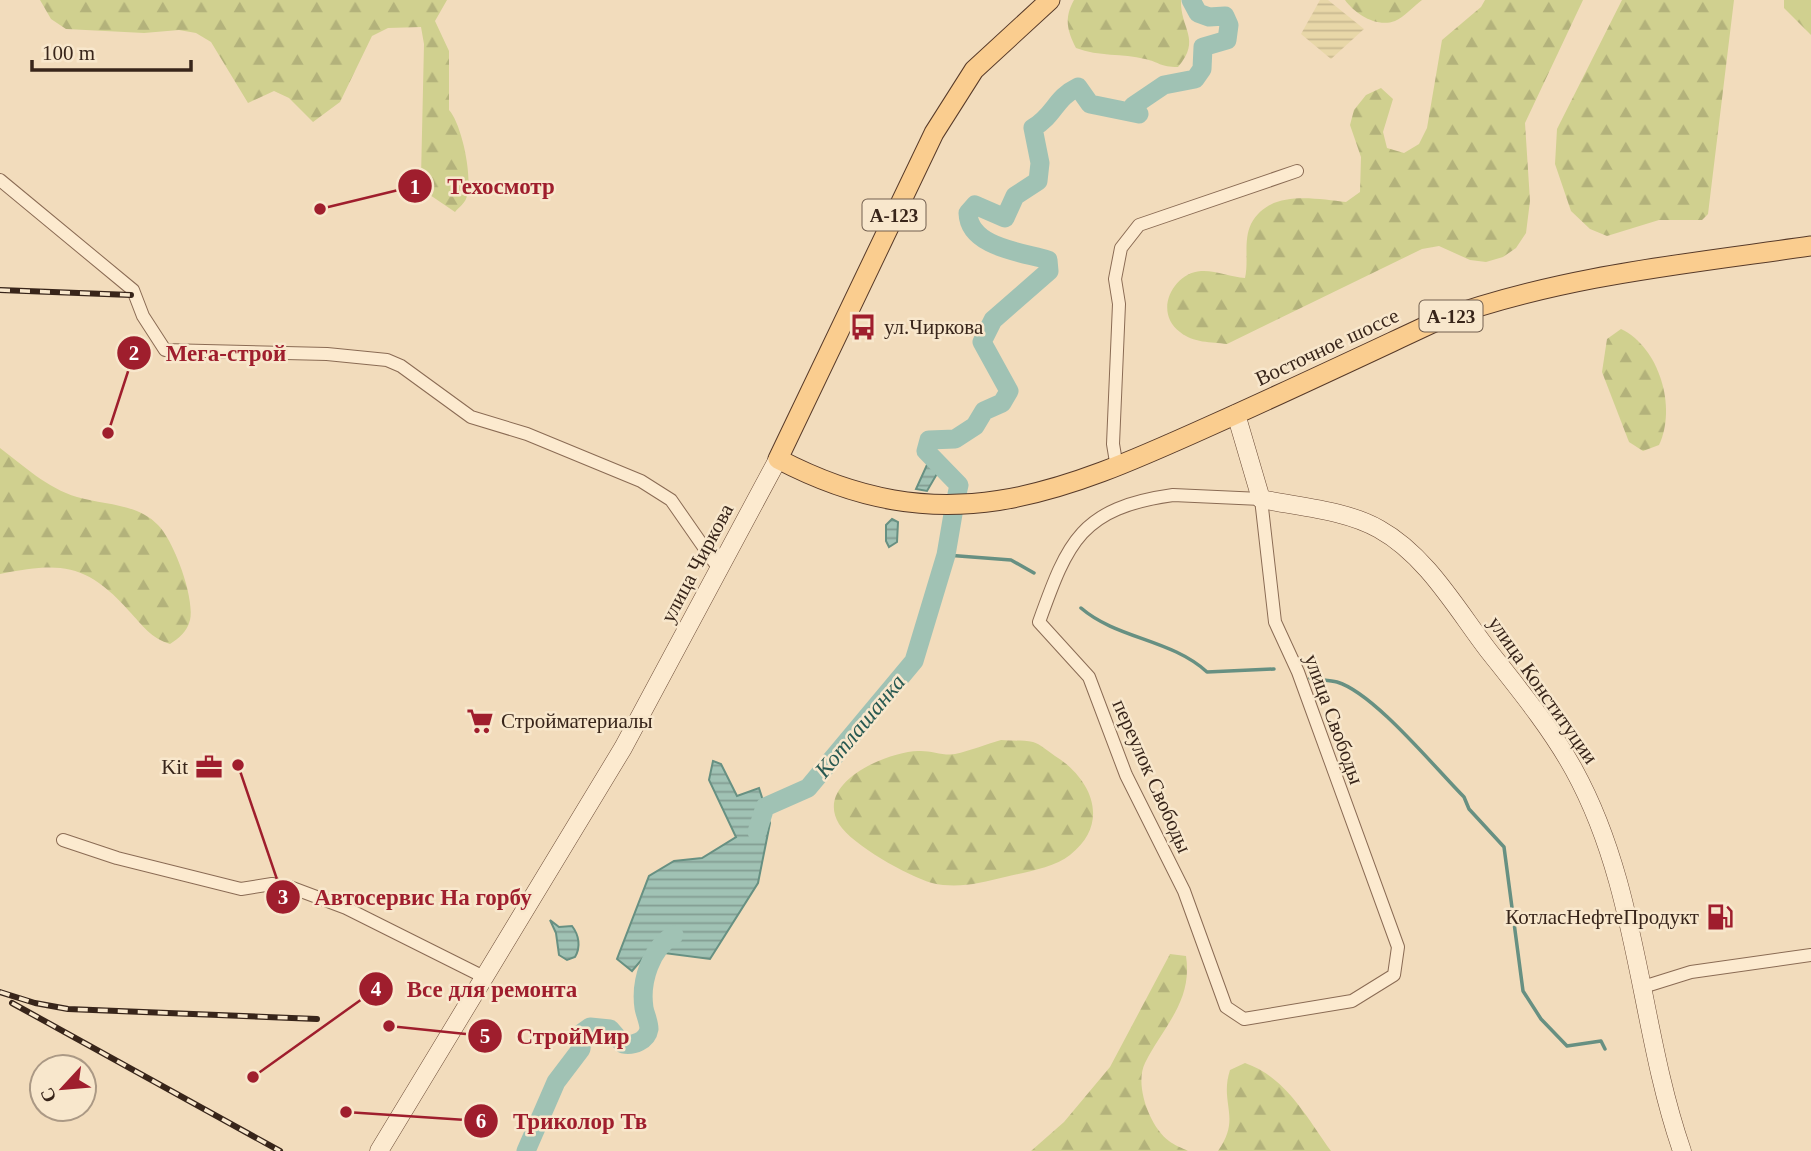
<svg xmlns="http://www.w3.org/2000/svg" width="1811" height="1151" viewBox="0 0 1811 1151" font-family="Georgia,serif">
  <defs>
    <pattern id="farmland-rules" width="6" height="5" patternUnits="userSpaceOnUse" patternTransform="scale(1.75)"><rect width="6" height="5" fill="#e8d7a8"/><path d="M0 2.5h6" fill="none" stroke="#c8b890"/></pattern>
    <pattern id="forest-firs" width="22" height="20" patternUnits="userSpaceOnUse" patternTransform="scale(1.75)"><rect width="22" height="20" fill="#d0d08f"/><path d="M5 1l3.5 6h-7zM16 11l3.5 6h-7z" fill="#b3b27b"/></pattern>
    <pattern id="water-rules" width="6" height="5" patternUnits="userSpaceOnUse" patternTransform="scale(1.75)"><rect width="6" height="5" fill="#a0c2b4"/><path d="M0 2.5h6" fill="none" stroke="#839d92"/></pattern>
  </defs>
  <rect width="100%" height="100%" fill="#f2dcbc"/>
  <polygon fill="url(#farmland-rules)" points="1320,0 1328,0 1364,29 1331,59 1301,34"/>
  <g fill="url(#forest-firs)">
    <path d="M 40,0 L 447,0 L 435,21 L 449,51 L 449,110 C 462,124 474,181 466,199 C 464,204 458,208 455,212 L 427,193 L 421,177 L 424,44 L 421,27 L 388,28 L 372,36 L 340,102 L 313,122 L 289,98 L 274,91 L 248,103 L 211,42 L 196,33 L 179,30 L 144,33 L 66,29 L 51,19 Z"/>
    <path d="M 1074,0 L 1181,0 C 1180,29 1202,39 1178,67 C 1160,67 1159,62 1145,59 C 1122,53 1099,57 1076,48 C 1067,30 1064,18 1074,0 Z"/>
    <path d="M 1345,0 L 1422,0 C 1414,6 1404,17 1395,21 C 1377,28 1355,14 1345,0 Z"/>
    <path d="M 1485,0 L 1583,0 L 1525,123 L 1530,201 L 1526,233 L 1516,248 L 1503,257 L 1486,262 L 1470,260 L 1439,246 L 1422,249 L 1227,344 C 1211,342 1193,343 1180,332 C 1153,312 1173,273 1201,271 C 1215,270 1231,277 1245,278 C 1249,261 1243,241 1251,224 C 1269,189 1315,199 1346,202 L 1360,192 L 1361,157 L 1350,125 L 1354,110 L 1366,95 L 1381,88 L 1393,99 L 1383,132 L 1387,148 L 1404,153 L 1419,144 L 1427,128 L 1442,40 L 1481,7 Z"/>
    <polygon points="1622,0 1734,0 1708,214 1702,220 1659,220 1607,236 1590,229 1571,211 1555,164 1557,129"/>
    <polygon points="1784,0 1811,0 1811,35 1784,8"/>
    <path d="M 1621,329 C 1659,347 1677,407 1659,445 L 1643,451 L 1629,442 L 1602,372 L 1607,339 Z"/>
    <path d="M 0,448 C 24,466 47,488 77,497 C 103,505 137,503 158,525 C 174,541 195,598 190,620 C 187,632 179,638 170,644 C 151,638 143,626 129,611 C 86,563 61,562 0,574 Z"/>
    <path d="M 1001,740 C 1011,741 1023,740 1033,742 C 1040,744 1048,751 1055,756 C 1092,779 1111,823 1070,855 C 1054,868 1025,872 1005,877 C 981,883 957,889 932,883 C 908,876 852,845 839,824 C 814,783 886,752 918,751 C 930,750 943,756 955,754 C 970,751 986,744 1001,740 Z"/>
    <path d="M 1170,954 L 1186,956 C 1193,1001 1163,1027 1145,1063 C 1134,1085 1150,1127 1169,1141 C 1174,1145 1182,1148 1188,1151 L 1031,1151 L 1064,1122 L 1110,1067 Z"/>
    <path d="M 1245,1063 C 1286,1077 1307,1118 1331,1151 L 1218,1151 C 1242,1117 1219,1104 1230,1070 Z"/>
  </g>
  <g fill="url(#water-rules)" stroke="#679082" stroke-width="2">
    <polygon points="931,456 941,467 927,491 916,489"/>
    <polygon points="892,519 898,522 897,542 889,547 886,541 886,525"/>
    <polygon points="713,761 721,764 737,796 759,788 770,823 758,883 710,959 649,951 632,971 617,959 649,876 674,861 702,858 736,837 709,780"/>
    <path d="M 550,920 L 559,927 L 572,926 C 579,935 581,947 575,957 L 567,960 L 559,955 L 556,933 Z"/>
  </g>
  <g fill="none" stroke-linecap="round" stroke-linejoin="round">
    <g stroke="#679082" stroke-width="3.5">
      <polyline points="946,555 1011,560 1034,573"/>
      <path d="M 1081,608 C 1117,639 1171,639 1207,672 L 1274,669"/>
      <path d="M 1310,678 C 1318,680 1328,680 1337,682 C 1374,693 1435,768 1464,797 L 1469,809 L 1504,847 L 1523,991 L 1541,1019 L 1567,1046 L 1601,1041 L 1605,1049"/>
    </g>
    <g stroke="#a0c2b4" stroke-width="19">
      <path d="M 957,494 L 959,485 L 926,451 L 929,440 L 955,439 L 975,426 L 984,411 L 1002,403 L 1009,391 L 982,342 L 993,320 L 1049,271 L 1048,260 C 1021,252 969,247 968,213 L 975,205 L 1005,218 L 1015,196 L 1038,181 L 1040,163 L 1033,128 C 1055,115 1055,98 1078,87 L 1090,104 L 1139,114 L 1133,106 L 1164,85 L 1195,79 L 1202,69 L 1203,47 L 1227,40 L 1229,25 L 1225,16 L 1209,17 L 1198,13 L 1191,0"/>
      <polyline points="757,832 765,807 808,788 914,661 946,555 953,514"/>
      <path d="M 526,1151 L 556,1082 L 581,1049 L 583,1032 L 590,1027 L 610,1029 L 623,1044 C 633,1046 647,1041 649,1029 C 649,1022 645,1014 644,1008 C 640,981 651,948 674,935"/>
    </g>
    <g stroke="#8a6b54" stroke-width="14">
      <g id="street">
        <polyline points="0,180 133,290 143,316 165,350 327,354 387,360 401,366 471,417 527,434 641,481 671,500 719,569"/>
        <polyline points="1117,468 1113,444 1119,304 1115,279 1121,248 1139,225 1297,171"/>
        <path d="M 1173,495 L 1261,499 L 1275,622 L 1298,672 L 1398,947 L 1394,975 L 1352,1001 L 1244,1019 L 1226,1007 L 1184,891 L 1126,775 L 1089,677 L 1039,622 C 1068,541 1081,508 1173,495 Z"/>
        <polyline points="63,840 117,858 241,889 272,884 290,887 346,908 484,977"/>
        <polyline points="1643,987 1691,972 1811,955"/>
      </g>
    </g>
    <g stroke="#6c4c37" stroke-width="19">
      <g id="secondary">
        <path d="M 1236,414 L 1261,499 C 1299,507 1346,510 1379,529 C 1426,555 1456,608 1488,650 C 1518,688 1551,728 1574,770 C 1639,888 1639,1027 1682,1151"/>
        <polyline points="379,1151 623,748 778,459"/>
      </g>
    </g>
    <g stroke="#573a29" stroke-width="21">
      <path id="primary" d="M 1050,0 L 974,70 L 934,133 L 778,459 C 942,545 1057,495 1212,425 C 1288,391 1364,355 1439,320 C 1559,276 1685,264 1811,246"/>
    </g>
    <use href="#street" stroke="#fceacf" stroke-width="12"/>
    <use href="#secondary" stroke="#fceacf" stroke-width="18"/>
    <use href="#primary" stroke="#facd8f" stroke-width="19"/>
    <g stroke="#38251a" stroke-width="6">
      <g id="rail">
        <polyline points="0,290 131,295"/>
        <polyline points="0,992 35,1003 68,1009 317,1019"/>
        <polyline points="12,1003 280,1151"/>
      </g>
    </g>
    <use href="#rail" stroke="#f8e7cc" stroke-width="3.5" stroke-dasharray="10" stroke-linecap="butt"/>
  </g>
  <defs>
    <g id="bus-bare" transform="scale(2.1)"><path d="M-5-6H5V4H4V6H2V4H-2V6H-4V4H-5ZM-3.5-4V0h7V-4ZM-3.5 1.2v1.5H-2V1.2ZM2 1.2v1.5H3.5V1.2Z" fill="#9f1e2d" stroke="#f8e7cc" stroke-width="2.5" paint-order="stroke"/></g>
    <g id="supermarket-bare" transform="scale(2.1)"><path d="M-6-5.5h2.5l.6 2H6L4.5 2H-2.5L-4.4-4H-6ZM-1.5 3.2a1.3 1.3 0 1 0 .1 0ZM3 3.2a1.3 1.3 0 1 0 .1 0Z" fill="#9f1e2d" stroke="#f8e7cc" stroke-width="2.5" paint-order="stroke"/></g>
    <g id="office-bare" transform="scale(2.1)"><path d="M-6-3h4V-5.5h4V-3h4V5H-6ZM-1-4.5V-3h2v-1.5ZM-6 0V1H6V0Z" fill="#9f1e2d" stroke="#f8e7cc" stroke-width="2.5" paint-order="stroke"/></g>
    <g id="fuel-bare" transform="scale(2.1)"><path d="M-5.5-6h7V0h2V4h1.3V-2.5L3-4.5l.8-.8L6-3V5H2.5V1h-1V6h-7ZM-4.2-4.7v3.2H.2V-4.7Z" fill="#9f1e2d" stroke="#f8e7cc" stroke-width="2.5" paint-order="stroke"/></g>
  </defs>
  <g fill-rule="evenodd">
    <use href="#bus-bare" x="863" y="327"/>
    <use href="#supermarket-bare" x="480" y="721"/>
    <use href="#office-bare" x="209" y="767"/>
    <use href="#fuel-bare" x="1720" y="917"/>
  </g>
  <g text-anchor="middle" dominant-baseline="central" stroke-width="5" stroke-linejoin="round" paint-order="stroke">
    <g fill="#f8e7cc" stroke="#725f4f" stroke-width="2">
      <rect x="862.5" y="199.5" width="63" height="31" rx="5"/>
      <rect x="1419.5" y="300.5" width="63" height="31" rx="5"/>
    </g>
    <g font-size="19" font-weight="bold" fill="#38251a">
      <text x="894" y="215">А-123</text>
      <text x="1451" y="316">А-123</text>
    </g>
    <g font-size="21" fill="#38251a" stroke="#f8e7cc" text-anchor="start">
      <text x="884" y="327">ул.Чиркова</text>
      <text x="501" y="721">Стройматериалы</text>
      <text x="188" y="767" text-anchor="end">Kit</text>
      <text x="1699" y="917" text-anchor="end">КотласНефтеПродукт</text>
    </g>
    <g font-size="21" fill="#38251a" stroke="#f8e7cc">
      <text transform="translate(1327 347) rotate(-25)">Восточное шоссе</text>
      <text transform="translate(697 563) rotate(-62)">улица Чиркова</text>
      <text transform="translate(1543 690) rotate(55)">улица Конституции</text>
      <text transform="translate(1334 719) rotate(70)">улица Свободы</text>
      <text transform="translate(1152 776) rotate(66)">переулок Свободы</text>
    </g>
    <g font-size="23" font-style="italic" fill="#285951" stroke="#f8e7cc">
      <text transform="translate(860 726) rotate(-50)">Котлашанка</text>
    </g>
  </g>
  <path fill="none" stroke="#9f1e2d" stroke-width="2.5" d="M320 209L415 186M108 433L134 353M238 765L283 897M253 1077L376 989M389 1026L485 1036M346 1112L481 1121"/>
  <g fill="#9f1e2d" stroke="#f8e7cc" stroke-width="2.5">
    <circle cx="320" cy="209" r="7"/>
    <circle cx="108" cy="433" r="7"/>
    <circle cx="238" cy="765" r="7"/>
    <circle cx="253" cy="1077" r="7"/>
    <circle cx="389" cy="1026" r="7"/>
    <circle cx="346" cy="1112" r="7"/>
    <circle cx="415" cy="186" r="18"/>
    <circle cx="134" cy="353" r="18"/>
    <circle cx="283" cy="897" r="18"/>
    <circle cx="376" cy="989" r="18"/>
    <circle cx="485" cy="1036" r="18"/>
    <circle cx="481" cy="1121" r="18"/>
  </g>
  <g font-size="21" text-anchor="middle" font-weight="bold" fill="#fff">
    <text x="415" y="194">1</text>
    <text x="134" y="360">2</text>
    <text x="283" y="904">3</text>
    <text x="376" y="996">4</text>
    <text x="485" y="1043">5</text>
    <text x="481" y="1128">6</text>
  </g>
  <g font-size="23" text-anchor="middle" font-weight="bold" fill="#9f1e2d" stroke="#f8e7cc" stroke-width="5" stroke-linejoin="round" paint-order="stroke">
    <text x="501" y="194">Техосмотр</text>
    <text x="226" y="361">Мега-строй</text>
    <text x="423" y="905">Автосервис На горбу</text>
    <text x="492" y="997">Все для ремонта</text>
    <text x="573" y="1044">СтройМир</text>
    <text x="580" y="1129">Триколор Тв</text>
  </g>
  <g transform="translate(63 1088) rotate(244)"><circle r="33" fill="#f8e7cc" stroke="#ab9985" stroke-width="2"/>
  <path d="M0-5L12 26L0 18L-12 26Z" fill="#9f1e2d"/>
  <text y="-10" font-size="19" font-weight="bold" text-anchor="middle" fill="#38251a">С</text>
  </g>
  <path d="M32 60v10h159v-10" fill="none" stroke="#38251a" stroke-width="3.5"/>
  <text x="42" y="60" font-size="21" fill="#38251a" stroke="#f8e7cc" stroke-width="5" paint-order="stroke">100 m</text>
</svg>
